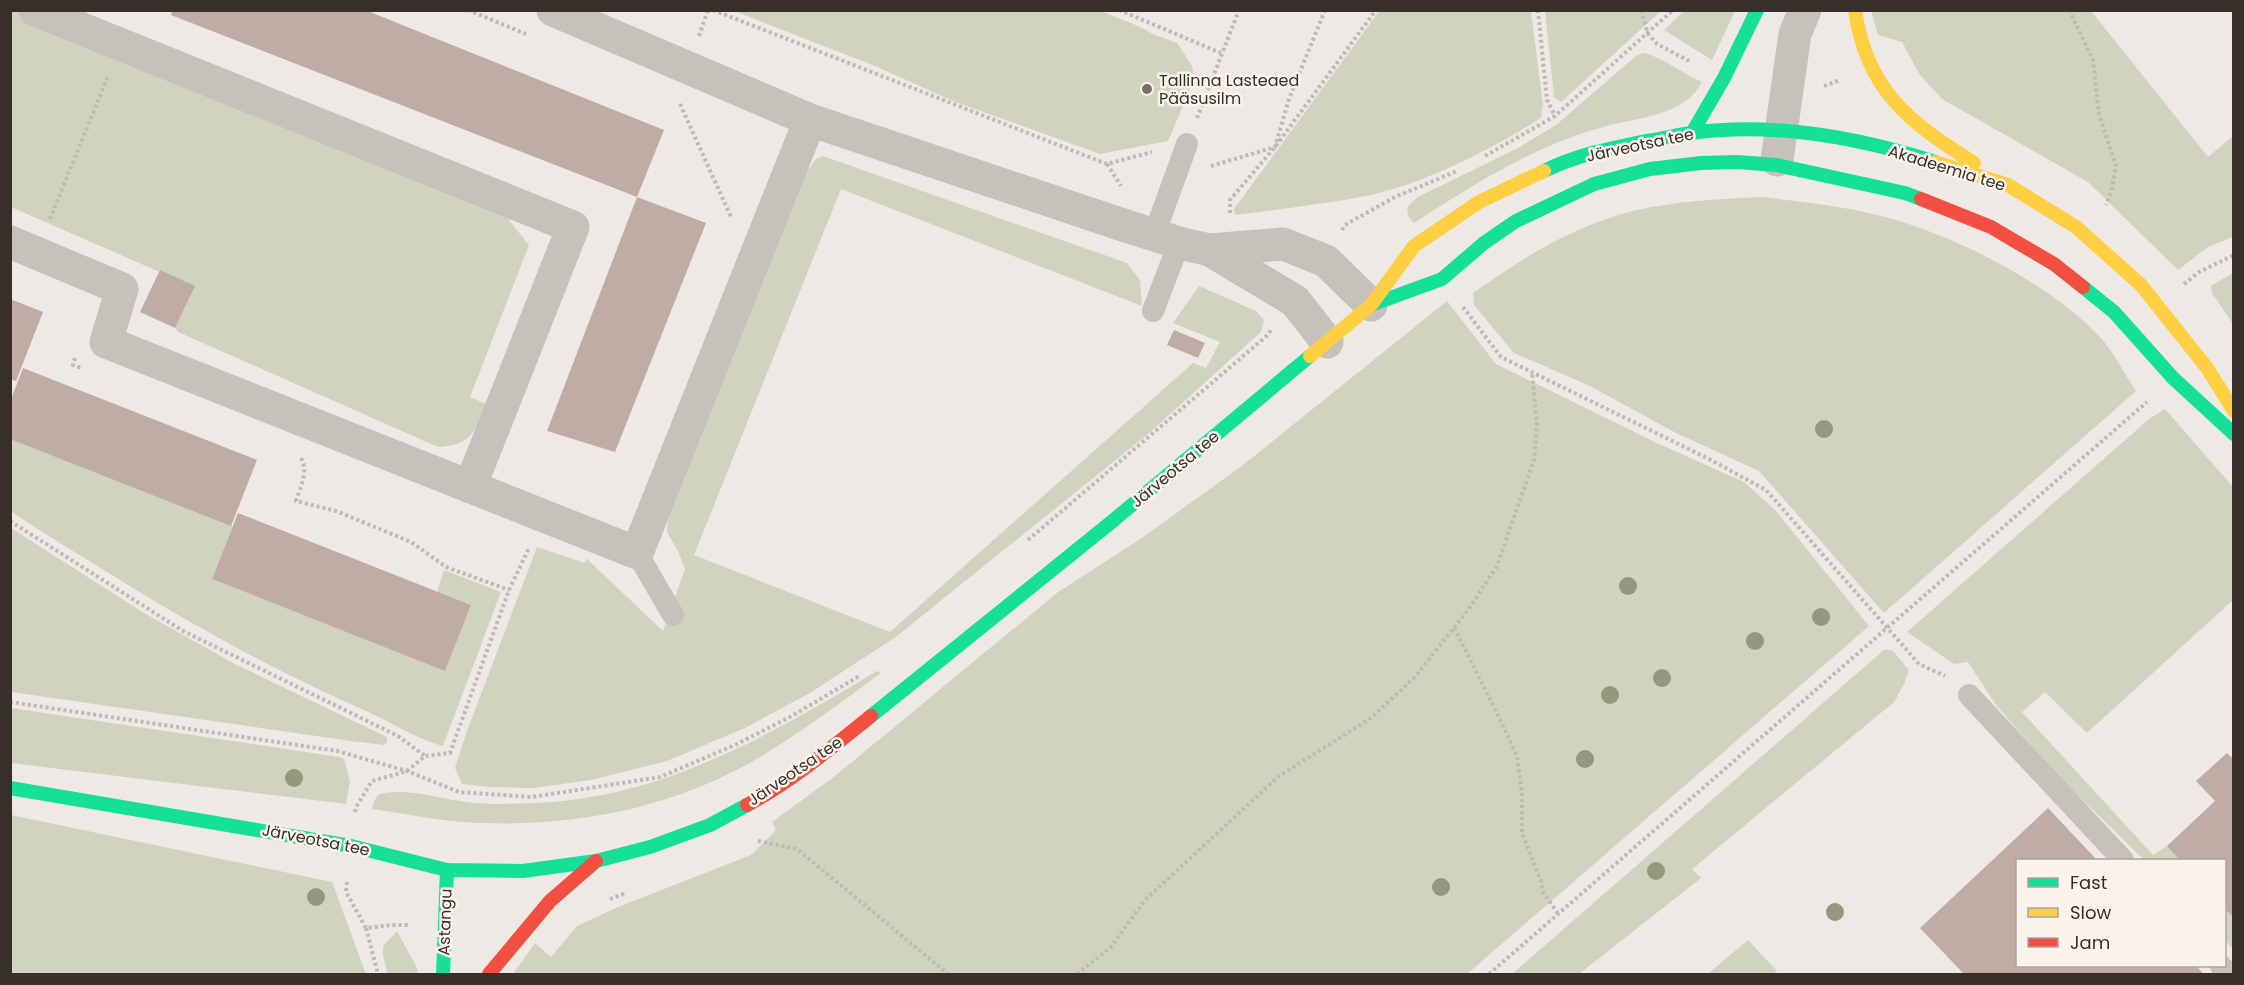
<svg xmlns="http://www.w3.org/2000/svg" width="2244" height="985" viewBox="0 0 2244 985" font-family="Poppins,sans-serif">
  <rect width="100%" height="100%" fill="#eee9e4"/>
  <g fill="#d0d4be">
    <path d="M 16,10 L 492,199 L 529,245 L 470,397 L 486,404 C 475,432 471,445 438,447 L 178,332 L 175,328 L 194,287 L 11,207 L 10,11 Z"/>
    <path d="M 1380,10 L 1531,11 L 1543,105 L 1541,118 C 1492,149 1428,182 1371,195 C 1326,204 1280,209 1235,215 L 1234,209 Z"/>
    <polygon points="734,11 1101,11 1138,26 1155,35 1177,43 1192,66 1194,80 1168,141 1100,154 953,101 875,66"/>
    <polygon points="1545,11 1545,10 1661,11 1561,102 1554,97"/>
    <polygon points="1684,11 1735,11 1712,60 1664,30"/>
    <polygon points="1871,11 2091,11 2208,157 2233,136 2233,237 2208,247 2178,270 2088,182 1942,99 1920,75 1902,42 1878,35"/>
    <path d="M 1643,53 C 1659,55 1685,75 1702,82 C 1685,115 1642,117 1610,125 C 1537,144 1477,182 1414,223 C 1403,211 1406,207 1418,197 L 1518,148 L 1556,125 L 1636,56 Z"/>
    <polygon points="823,156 1127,263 1140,280 1142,306 841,189 694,555 890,632 1193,363 1206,368 1220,342 1173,323 1199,286 1256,311 1264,320 1261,332 1148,434 897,636 810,693 745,728 667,761 591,780 533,788 489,787 462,784 455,768 467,731 537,547 585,563 587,559 663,631 685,569 678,551 667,532 668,520 806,173 816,159"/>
    <path d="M 1761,197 C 1806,202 1853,207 1896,220 C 1963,240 2053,286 2101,338 C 2114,353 2125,374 2136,391 L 1884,613 L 1759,471 L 1678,434 L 1590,386 L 1514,353 L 1474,305 L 1473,293 C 1522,258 1573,226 1633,211 C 1675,201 1718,199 1761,197 Z"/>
    <polygon points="2233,273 2233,324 2212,293 2211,286"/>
    <polygon points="1447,301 1496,364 1659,444 1744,482 1776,511 1869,626 1467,974 513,974 535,943 551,957 577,926 618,907 751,855 776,830 772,822 835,776 1058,592 1139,540 1243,465"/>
    <polygon points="2165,409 2233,487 2233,600 2087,733 2045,692 2022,712 2153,855 2167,846 2180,860 2144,860 2055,773 1996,705 1968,662 1954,664 1907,632 2149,419"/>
    <path d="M 10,439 L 231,524 L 232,528 L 212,579 L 445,670 L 471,605 L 437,592 L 444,570 L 501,592 L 443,746 C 416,739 391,722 364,710 C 272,670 185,621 99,567 C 70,549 39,531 11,511 Z"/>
    <polygon points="11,528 144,613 235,664 387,737 387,742 384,745 351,741 11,692"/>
    <polygon points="1885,649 1893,651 1909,670 1904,684 1894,702 1692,869 1701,878 1579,974 1512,974"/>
    <path d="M 877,671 L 881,673 C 839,704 798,735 753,761 C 667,811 561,829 463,822 C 433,820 402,813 372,809 L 374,801 L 379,794 C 408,788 432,797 460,801 C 484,805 508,804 533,803 C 661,799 770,735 877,671 Z"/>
    <polygon points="11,708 339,757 344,759 350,781 346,804 11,763"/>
    <polygon points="11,815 332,882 366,974 11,974"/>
    <polygon points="2224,908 2233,918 2233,949 2225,940"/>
    <polygon points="397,931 417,968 418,974 388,974 383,956 383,946"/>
    <polygon points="1748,940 1777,971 1773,974 1708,974"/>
  </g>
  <g fill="#c1aca5">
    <polygon points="172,10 365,10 664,130 637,197 171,15"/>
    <polygon points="637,197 706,223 615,452 547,431"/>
    <polygon points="160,270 195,286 175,328 140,312"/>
    <polygon points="10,299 43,312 16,381 10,379"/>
    <polygon points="1174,330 1205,343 1198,358 1167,345"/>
    <polygon points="23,368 257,460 231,526 10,439 10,402"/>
    <polygon points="238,513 471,605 445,671 212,579"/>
    <polygon points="2227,753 2234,760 2234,918 2224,908 2224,860 2180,860 2167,846 2215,801 2196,781"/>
    <polygon points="2048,808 2097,860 2018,860 2018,966 2196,966 2204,974 1964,974 1920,928"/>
  </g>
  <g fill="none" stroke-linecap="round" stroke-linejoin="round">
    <g stroke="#c0b9b4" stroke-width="4" stroke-dasharray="3 3" stroke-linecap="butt">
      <polyline points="468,10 526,34"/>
      <polyline points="713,10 1107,164 1152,152"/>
      <polyline points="1119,10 1221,53"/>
      <polyline points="1538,10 1547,100 1555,116"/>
      <polyline points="1641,10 1648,34 1657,44 1691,62"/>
      <polyline points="2069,10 2093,60 2099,114 2116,166 2111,192 2106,205"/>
      <polyline points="699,36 708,10"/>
      <polyline points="1824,86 1840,80"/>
      <polyline points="680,104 731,217"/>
      <polyline points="1197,118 1239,10"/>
      <polyline points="1485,156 1555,116 1673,10"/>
      <polyline points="1107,164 1121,186"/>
      <polyline points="1211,166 1275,147 1289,99 1325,10"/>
      <polyline points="1230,213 1230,200 1275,147 1376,10"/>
      <polyline points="50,219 108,76"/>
      <polyline points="1342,230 1345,225 1395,197 1457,171"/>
      <polyline points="2184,284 2199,272 2234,255"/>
      <polyline points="1463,307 1501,357 1711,460 1766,490 1919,664 1945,676"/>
      <polyline points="75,358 73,365 81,368"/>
      <path d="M 301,458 C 309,471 300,488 296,501 L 336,511 L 411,542 L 446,567 L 509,590"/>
      <polyline points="10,521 183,631 398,736 425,756"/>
      <polyline points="1028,540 1269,334 1271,329"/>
      <polyline points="1454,628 1497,713 1517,756 1522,794 1522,833 1541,881 1543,892 1559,915"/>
      <polyline points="10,702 337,751 407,771 459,792 532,797 660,777 735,745 790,717 861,675"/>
      <polyline points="355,812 356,807 372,781 407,771 425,756 450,753 509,590 529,548"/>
      <polyline points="758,841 797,849 948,974"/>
      <polyline points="347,882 346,892 366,928 392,925 409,925"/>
      <polyline points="610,899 626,893"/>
      <polyline points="366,928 378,974"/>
      <polyline points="1077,974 1111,947 1145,900 1279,776 1371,718 1415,677 1468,610 1497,566 1534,460 1537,424 1532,372"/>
      <polyline points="1489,974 2147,402"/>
    </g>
    <g stroke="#c7c1bc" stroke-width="22">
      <polyline points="1154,235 1187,144"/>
      <polyline points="1153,311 1179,243"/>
      <polyline points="637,553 673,615"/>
      <polyline points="1969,695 2123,860"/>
      <polyline points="2221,966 2229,974"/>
    </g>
    <g stroke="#c7c1bc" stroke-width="33">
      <polyline points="35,10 573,227 470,487"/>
      <polyline points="553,10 810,120 1120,224 1179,243 1210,250 1283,244 1326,261 1371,305"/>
      <polyline points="1777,160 1795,34 1805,10"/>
      <polyline points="10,242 122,289 106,342 637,553 810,120"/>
      <polyline points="1210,250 1295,301 1327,342"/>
    </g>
    <g stroke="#16e098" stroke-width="14">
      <polyline points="1692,133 1724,78 1757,10"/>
      <path d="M 1544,171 C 1576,155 1611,148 1646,141 C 1661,139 1676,135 1691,133 C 1772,122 1857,137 1935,162"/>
      <polyline points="2083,287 2114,312 2173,378 2234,434"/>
      <polyline points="1371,305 1442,279 1484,243 1516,221 1594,184 1650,169 1701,163 1737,162 1777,165 1905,193 1921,199"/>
      <polyline points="871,716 1109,524 1310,356"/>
      <polyline points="10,788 351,846 447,870 523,871 596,861 650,847 710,825 747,805"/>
      <polyline points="443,974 447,870"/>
    </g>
    <g stroke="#ffcf43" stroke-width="14">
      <path d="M 1855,10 C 1866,90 1910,123 1974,163"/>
      <polyline points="1935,162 2008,185 2076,227 2141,285 2207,368 2234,411"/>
      <polyline points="1310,356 1371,305 1414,246 1479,202 1544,171"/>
    </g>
    <g stroke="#f24e42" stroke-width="14">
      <polyline points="1921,199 1991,227 2054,264 2083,287"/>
      <path d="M 747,805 C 792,781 831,748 871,716"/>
      <polyline points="489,974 550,901 596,861"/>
    </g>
  </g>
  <g fill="#93997f">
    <circle cx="1824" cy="429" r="9"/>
    <circle cx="1628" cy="586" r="9"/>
    <circle cx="1821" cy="617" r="9"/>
    <circle cx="1755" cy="641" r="9"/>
    <circle cx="1662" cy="678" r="9"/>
    <circle cx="1610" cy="695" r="9"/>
    <circle cx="1585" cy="759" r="9"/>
    <circle cx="294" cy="778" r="9"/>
    <circle cx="1656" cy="871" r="9"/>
    <circle cx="1441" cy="887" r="9"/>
    <circle cx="316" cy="897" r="9"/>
    <circle cx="1835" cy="912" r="9"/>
  </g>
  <circle fill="#786f6b" stroke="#faf3eb" stroke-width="2" cx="1147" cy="89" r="6"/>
  <g text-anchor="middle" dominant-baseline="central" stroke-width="5" stroke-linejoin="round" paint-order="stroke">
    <g font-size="16" fill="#382e2a" stroke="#faf3eb" text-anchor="start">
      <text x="1159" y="80">Tallinna Lasteaed<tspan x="1159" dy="18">Pääsusilm</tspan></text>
    </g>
    <g font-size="16" fill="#382e2a" stroke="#faf3eb">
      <text transform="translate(1640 145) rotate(-12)">Järveotsa tee</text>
      <text transform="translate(1947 168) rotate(17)">Akadeemia tee</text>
      <text transform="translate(1175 469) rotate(-40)">Järveotsa tee</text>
      <text transform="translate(795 771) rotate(-34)">Järveotsa tee</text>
      <text transform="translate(316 840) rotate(11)">Järveotsa tee</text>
      <text transform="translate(445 922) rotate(-88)">Astangu</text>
    </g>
  </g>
  <rect width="2244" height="985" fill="none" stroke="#382e2a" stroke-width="24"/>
  <rect x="2016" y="859" width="210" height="108" fill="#faf3eb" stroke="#aca49e" stroke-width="1.5"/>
  <rect x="2028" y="878" width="30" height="9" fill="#16e098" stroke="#aca49e" stroke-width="1.5"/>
  <text x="2070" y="889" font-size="18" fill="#382e2a">Fast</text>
  <rect x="2028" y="908" width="30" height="9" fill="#ffcf43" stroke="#aca49e" stroke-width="1.5"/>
  <text x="2070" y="919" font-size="18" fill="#382e2a">Slow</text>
  <rect x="2028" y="938" width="30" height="9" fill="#f24e42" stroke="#aca49e" stroke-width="1.5"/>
  <text x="2070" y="949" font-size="18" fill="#382e2a">Jam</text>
</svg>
